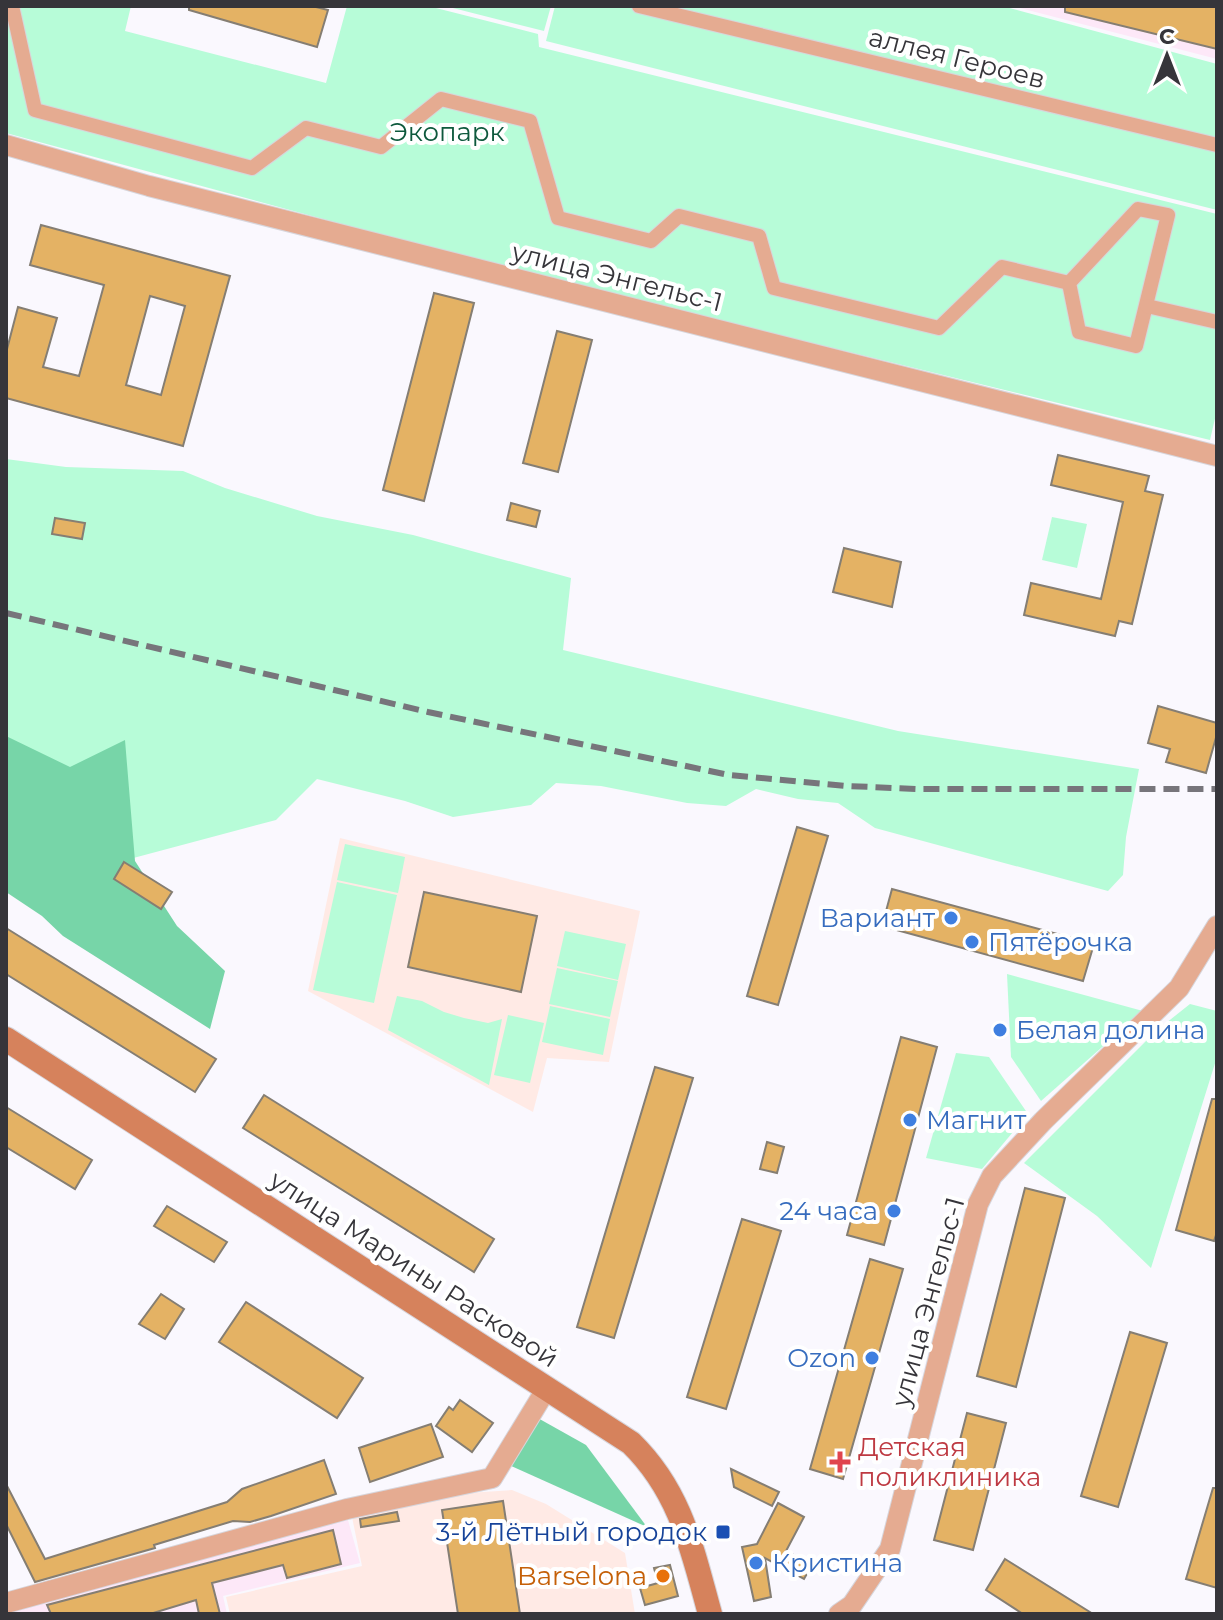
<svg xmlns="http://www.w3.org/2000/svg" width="1223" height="1620" viewBox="0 0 1223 1620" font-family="Montserrat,sans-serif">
  <rect width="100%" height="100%" fill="#faf8fe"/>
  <g fill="#fde8f8">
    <polygon points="1012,6 1217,6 1217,59"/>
    <polygon points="348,1520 360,1563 223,1596 227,1614 6,1614 6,1610 179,1561"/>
  </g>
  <g fill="#ffeae5">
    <polygon points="340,838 640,911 609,1062 547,1058 533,1112 308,991"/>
    <polygon points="512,1490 546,1504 625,1553 635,1614 230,1614 226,1597 362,1566 352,1517 407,1497"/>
  </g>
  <g fill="#b7fcd8">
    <polygon points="6,6 131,6 125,31 326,83 347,6 428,6 538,34 539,47 1217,214 1217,410 1210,440 496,266 6,133"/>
    <polygon points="445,6 551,6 544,31"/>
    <polygon points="555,6 1002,6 1217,64 1217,210 546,41"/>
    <polygon points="6,459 66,467 183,471 225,488 317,516 413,535 571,578 563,650 898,731 1139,769 1126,837 1123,875 1108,891 875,828 838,803 798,799 756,789 726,806 687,803 601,786 556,783 531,805 453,817 405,801 317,779 276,820 6,892"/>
    <polygon points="1052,517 1087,524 1077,568 1042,560"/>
    <polygon points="345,844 405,857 398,893 337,880"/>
    <polygon points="337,882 397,895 374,1003 313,990"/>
    <polygon points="565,931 626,944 618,980 557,966"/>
    <polygon points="557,968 618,981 610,1017 549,1004"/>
    <polygon points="1007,974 1143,1011 1041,1101 1011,1057"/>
    <polygon points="397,996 422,1001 444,1012 464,1018 488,1023 502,1019 489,1085 388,1030"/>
    <polygon points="1190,1004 1217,1011 1217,1057 1151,1268 1097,1216 1024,1163 1156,1031"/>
    <polygon points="550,1006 610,1019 603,1055 542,1042"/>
    <polygon points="508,1015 544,1023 530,1083 494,1075"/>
    <polygon points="956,1053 989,1057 1028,1114 982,1169 926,1158"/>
  </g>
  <g fill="#77d5a8">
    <polygon points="6,736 70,767 125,740 135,861 177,926 225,971 210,1029 63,936 42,916 6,892"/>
    <polygon points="536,1417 586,1445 647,1527 509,1465"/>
  </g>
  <g fill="#e4b264" stroke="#857e73" stroke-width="2" fill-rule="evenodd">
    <polygon points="189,6 312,6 328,10 317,47 189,10"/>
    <polygon points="1065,6 1217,6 1217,49 1065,12"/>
    <path d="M 41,225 L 230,276 L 183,446 L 6,398 L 6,353 L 18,307 L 57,318 L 43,367 L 79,376 L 104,285 L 30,265 ZM 150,296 L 185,306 L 161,395 L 126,385 Z"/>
    <polygon points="434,293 474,303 424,501 383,490"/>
    <polygon points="557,331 592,340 558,472 523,463"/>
    <polygon points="1058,455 1149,476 1145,491 1163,495 1132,624 1119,621 1115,636 1024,615 1031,583 1101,599 1123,502 1051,485"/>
    <polygon points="511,503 540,511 536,527 507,520"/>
    <polygon points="55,518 85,523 82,539 52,534"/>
    <polygon points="844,548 901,562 892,607 833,592"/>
    <polygon points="1158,706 1217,723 1217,734 1206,773 1166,762 1170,749 1148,743"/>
    <polygon points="797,827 828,836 778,1005 747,996"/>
    <polygon points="124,862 172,892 161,909 114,879"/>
    <polygon points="892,889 1094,944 1083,981 882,926"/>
    <polygon points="424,892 537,916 521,992 408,967"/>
    <polygon points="6,928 216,1059 195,1092 6,974"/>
    <polygon points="901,1037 937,1047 884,1245 847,1235"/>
    <polygon points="655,1067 693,1078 614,1338 577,1327"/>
    <polygon points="264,1095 494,1239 474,1272 243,1128"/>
    <polygon points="1212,1099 1217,1099 1217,1232 1214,1241 1176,1230"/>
    <polygon points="6,1107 92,1160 75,1189 6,1147"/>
    <polygon points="767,1142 784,1147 777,1173 760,1169"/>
    <polygon points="1025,1188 1065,1198 1016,1387 977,1376"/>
    <polygon points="167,1206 227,1242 214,1262 154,1226"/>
    <polygon points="742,1219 781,1231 726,1409 687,1397"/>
    <polygon points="870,1259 903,1269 843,1479 810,1469"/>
    <polygon points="161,1294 184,1309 165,1339 139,1324"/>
    <polygon points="246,1302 363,1378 337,1418 219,1342"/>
    <polygon points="1130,1332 1167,1343 1118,1507 1081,1496"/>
    <polygon points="460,1400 493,1423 472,1452 436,1426 449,1407 453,1410"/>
    <polygon points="967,1413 1006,1423 973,1550 934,1540"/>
    <polygon points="431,1424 443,1457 370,1482 359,1448"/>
    <polygon points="324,1460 336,1494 271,1516 250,1522 233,1521 154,1545 155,1548 35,1582 6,1524 6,1484 45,1559 227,1502 242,1489"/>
    <polygon points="731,1469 779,1492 772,1506 734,1487"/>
    <polygon points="1213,1488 1217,1488 1217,1588 1186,1579"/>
    <polygon points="503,1501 520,1614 458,1614 442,1510"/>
    <polygon points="778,1503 804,1517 786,1551 812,1565 804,1579 765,1558 771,1597 754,1601 742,1547 757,1544"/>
    <polygon points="397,1512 399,1521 361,1527 360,1519"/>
    <polygon points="333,1530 341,1564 287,1578 283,1565 212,1583 220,1614 199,1614 196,1600 150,1614 51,1614 47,1605"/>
    <polygon points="1005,1559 1093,1614 1023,1614 986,1590"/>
    <polygon points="670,1565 678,1596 645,1605 640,1588 658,1583 654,1568"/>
  </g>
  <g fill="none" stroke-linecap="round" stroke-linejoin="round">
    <g stroke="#d7d5db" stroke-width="16">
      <g id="pedestrian">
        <polyline points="12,6 35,110 252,168 306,128 381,147 441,99 530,121 558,218 651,241 679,216 759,236 774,288 939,328 1002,267 1069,283"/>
        <polyline points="639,6 1217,145"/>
        <polygon points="1138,209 1168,215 1136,346 1079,332 1069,283"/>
        <polyline points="1147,306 1217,322"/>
      </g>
    </g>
    <g stroke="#d7d5db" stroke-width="22">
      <g id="minor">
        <polyline points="6,145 149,186 1217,456"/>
        <polyline points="6,1603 347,1509 492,1478 547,1388"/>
        <polyline points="839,1614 852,1605 890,1549 978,1204 992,1176 1043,1121 1179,988 1217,926"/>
      </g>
    </g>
    <g stroke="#d7d5db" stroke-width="26">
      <path id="secondary" d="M 6,1039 L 631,1443 C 681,1492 692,1549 710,1614"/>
    </g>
    <use href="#pedestrian" stroke="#e5ab91" stroke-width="14"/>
    <use href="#minor" stroke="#e5ab91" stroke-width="20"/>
    <use href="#secondary" stroke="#d6825c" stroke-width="24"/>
    <polyline stroke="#77757b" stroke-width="6" stroke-dasharray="16 8" stroke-linecap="butt" points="6,613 428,712 729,775 847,786 918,789 1217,789"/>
  </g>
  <g fill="#3f7fe0" stroke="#fff" stroke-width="3">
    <circle cx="951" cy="918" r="8"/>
    <circle cx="972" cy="942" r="8"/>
    <circle cx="1000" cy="1030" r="8"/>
    <circle cx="910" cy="1120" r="8"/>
    <circle cx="894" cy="1211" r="8"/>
    <circle cx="872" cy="1358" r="8"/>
    <circle cx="756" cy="1563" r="8"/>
  </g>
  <path fill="#e0444e" stroke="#fff" stroke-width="3" d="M836 1450h8v8h8v8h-8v8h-8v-8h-8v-8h8z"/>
  <rect fill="#1a4fb4" stroke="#fff" stroke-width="3" x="715" y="1524" width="16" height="16" rx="4"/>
  <circle fill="#e8710a" stroke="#fff" stroke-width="3" cx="663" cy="1576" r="8"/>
  <g text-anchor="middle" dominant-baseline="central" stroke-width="8" stroke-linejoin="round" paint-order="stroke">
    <g font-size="26" fill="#36353a" stroke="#fff">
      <text transform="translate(957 58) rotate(14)">аллея Героев</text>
      <text transform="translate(617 277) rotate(14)">улица Энгельс-1</text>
      <text transform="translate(414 1269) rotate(33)">улица Марины Расковой</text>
      <text transform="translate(928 1302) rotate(-75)">улица Энгельс-1</text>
    </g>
    <g font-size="26" fill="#0e593d" stroke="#fff">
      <text x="447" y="132">Экопарк</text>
    </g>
    <g font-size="26" fill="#366cbe" stroke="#fff" text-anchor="start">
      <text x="935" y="918" text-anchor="end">Вариант</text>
      <text x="988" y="942">Пятёрочка</text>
      <text x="1016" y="1030">Белая долина</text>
      <text x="926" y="1120">Магнит</text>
      <text x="878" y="1211" text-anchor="end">24 часа</text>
      <text x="856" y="1358" text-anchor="end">Ozon</text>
      <text x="772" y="1563">Кристина</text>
    </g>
    <g font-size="26" fill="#be3a42" stroke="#fff" text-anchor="start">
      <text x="858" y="1447">Детская<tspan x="858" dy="30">поликлиника</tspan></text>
    </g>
    <g font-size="26" fill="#164399" stroke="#fff" text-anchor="end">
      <text x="707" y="1532">3-й Лётный городок</text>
    </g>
    <g font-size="26" fill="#c56008" stroke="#fff" text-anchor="end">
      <text x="647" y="1576">Barselona</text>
    </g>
  </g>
  <rect width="1223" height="1620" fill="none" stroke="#36353a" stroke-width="16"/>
  <g transform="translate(1167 56)" stroke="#ffffff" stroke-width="6" paint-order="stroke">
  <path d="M0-6L14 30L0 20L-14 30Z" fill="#36353a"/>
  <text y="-12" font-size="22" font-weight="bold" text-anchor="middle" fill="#36353a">С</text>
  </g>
</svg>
